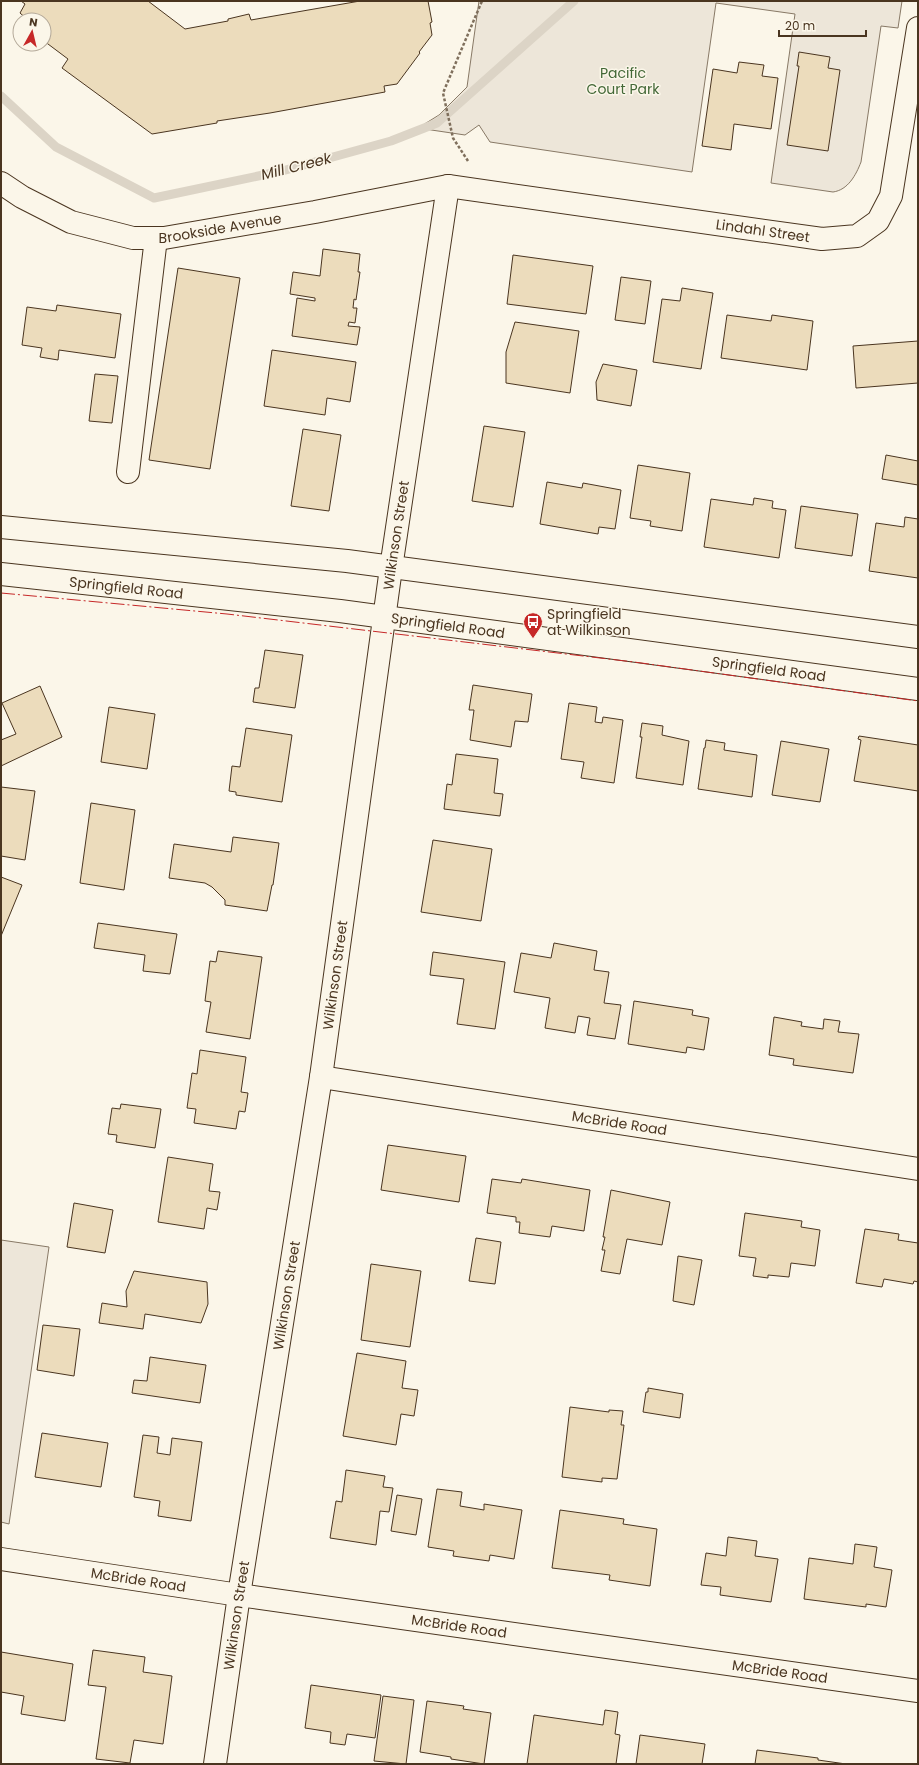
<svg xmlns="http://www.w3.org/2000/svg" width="919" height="1765" viewBox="0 0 919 1765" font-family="Poppins,sans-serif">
  <rect width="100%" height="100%" fill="#fbf6e9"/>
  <g fill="#ede6d9" stroke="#887966">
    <path d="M 479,1 L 902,1 L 898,28 L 881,26 L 861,162 C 856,175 848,190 833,192 L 771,183 L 795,14 L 716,3 L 692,172 L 490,142 L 479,125 L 465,135 L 418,128 L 439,115 L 467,87 Z"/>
    <polygon points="1,1240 49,1247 9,1524 1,1522"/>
  </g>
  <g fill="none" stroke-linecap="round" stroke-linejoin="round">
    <polyline stroke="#dcd4c6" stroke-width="9" points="1,96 56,147 154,198 282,171 391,141 437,123 574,1"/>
  </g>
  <g fill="#ecdcbc" stroke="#4a3520">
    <polygon points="21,1 148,1 185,29 228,21 228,19 249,14 251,20 360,1 428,1 432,22 430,23 432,35 419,52 420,53 397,84 384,86 385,92 270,113 217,121 217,123 152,134 62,68 68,59 44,41 44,20 28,20 20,13 25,4"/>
    <polygon points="799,52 830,57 828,68 840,70 828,151 787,145 799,66 797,66"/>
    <polygon points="739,62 764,65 762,76 778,78 771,129 734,124 731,150 702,146 713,69 737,73"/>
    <polygon points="323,249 360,254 358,272 360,272 356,300 354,299 353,308 357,308 355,323 349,322 348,326 360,327 357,345 292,336 297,298 315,301 315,298 290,294 293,272 320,276"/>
    <polygon points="513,255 593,266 586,314 507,304"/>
    <polygon points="178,268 240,278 210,469 149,460"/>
    <polygon points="621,277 651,281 645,324 615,320"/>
    <polygon points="682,288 713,293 701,369 653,362 662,299 680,301"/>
    <polygon points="57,305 121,314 115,358 59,350 58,360 40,357 42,348 22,345 27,307 56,311"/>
    <polygon points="727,315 771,321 772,315 813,321 807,370 721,358"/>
    <polygon points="515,322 579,331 570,393 506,383 506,352"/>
    <polygon points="918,341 918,383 856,388 853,346"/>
    <polygon points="272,350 356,362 350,402 327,398 325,415 264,406"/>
    <polygon points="603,364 637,370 631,406 597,400 596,382"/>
    <polygon points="95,374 118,376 112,423 89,421"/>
    <polygon points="484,426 525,432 513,507 472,501"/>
    <polygon points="303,429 341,435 329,511 291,506"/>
    <polygon points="886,455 918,461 918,485 882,479"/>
    <polygon points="638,465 690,473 682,531 650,526 651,521 630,518"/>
    <polygon points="547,482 582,488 583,483 621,490 615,529 599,527 598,534 540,524"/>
    <polygon points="754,498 773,501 772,508 786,510 779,558 704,547 711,499 753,505"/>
    <polygon points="801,506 858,514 852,556 795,548"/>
    <polygon points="905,517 918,519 918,578 869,571 876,523 904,527"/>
    <polygon points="265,650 303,655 295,708 253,702 255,688 259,688"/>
    <polygon points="473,685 532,694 528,722 515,721 511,747 470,740 474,710 469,710"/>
    <polygon points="40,686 62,737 1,766 1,740 16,734 2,703"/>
    <polygon points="569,703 597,707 595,722 602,723 603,717 623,720 614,783 581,778 584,762 561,759"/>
    <polygon points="109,707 155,714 147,769 101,762"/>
    <polygon points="642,723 663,726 662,735 689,741 683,785 636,778 642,737 640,737"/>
    <polygon points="246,728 292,735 282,802 236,795 236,792 229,791 232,766 240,767"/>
    <polygon points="859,736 918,745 918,791 854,781 861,740 858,739"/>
    <polygon points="706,740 725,743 724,750 757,755 752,797 698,789 704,748 705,748"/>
    <polygon points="781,741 829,749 820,802 772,795"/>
    <polygon points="456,754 498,759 494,793 503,794 500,816 444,809 447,784 452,785"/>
    <polygon points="1,787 35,791 25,860 1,856"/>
    <polygon points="91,803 135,810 124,890 80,883"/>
    <polygon points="233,837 279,843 273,885 272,885 267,911 225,905 225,900 212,887 205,883 169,878 174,844 231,852"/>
    <polygon points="433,840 492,849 481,921 421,912"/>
    <polygon points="1,877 22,885 1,936"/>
    <polygon points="98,923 177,934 170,974 143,971 145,955 94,948"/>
    <polygon points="554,943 597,951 594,970 609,972 604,1003 621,1005 615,1039 587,1035 590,1018 578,1016 575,1033 545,1028 550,998 514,992 521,953 551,958"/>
    <polygon points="218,951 262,957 250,1039 206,1032 211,1002 205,1001 210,961 216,962"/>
    <polygon points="433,952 505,962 495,1029 457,1024 464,979 430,975"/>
    <polygon points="634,1001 693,1010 692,1015 709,1018 704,1050 687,1047 686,1053 628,1044"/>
    <polygon points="774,1017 802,1022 801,1026 823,1029 824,1019 840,1021 838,1032 859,1034 853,1073 793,1065 794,1059 769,1055"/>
    <polygon points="200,1050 246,1057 241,1092 248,1093 245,1112 239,1111 236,1129 194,1123 196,1109 187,1108 192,1073 197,1074"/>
    <polygon points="121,1104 161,1109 155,1148 116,1142 117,1135 108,1134 112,1108 120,1109"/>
    <polygon points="388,1145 466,1156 459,1202 381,1190"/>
    <polygon points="168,1157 213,1164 209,1191 220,1192 217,1210 207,1208 204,1229 158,1222"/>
    <polygon points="492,1179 521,1183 522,1179 590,1190 584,1231 552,1226 550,1237 519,1233 520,1222 516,1222 516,1217 487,1213"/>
    <polygon points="611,1190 670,1202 662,1245 627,1239 620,1274 601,1271 605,1250 602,1250 605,1237 603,1237"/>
    <polygon points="74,1203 113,1210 105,1253 67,1247"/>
    <polygon points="745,1213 802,1221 801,1227 820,1230 815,1266 791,1263 789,1277 768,1275 768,1278 753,1276 756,1258 739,1256"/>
    <polygon points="865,1229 899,1234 898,1240 918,1243 918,1282 914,1281 913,1284 884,1279 882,1287 856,1283"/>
    <polygon points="476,1238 501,1242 495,1284 469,1281"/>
    <polygon points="678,1256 702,1260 694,1305 673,1301"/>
    <polygon points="371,1264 421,1271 410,1347 361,1340"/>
    <polygon points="134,1271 207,1282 208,1304 201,1323 145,1314 143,1329 99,1323 102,1303 127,1307 126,1291"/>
    <polygon points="43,1325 80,1329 74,1376 37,1370"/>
    <polygon points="357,1353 406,1361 402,1388 418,1390 414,1416 401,1414 396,1445 343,1436"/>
    <polygon points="150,1357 206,1365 200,1403 132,1393 134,1380 147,1381"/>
    <polygon points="648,1388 683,1394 680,1418 643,1412 646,1392 648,1392"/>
    <polygon points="570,1407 609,1412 609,1410 623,1411 621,1425 624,1425 617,1479 602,1478 602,1482 562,1477"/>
    <polygon points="42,1433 108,1443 101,1487 35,1477"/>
    <polygon points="143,1435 159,1437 157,1453 170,1455 172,1438 202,1442 191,1521 158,1516 160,1501 134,1497"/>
    <polygon points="346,1470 385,1476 383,1487 393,1488 389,1512 380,1511 376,1545 330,1538 336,1501 342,1502"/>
    <polygon points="437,1489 462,1492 460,1506 484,1510 484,1504 522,1510 514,1559 490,1555 489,1561 453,1556 454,1551 428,1547"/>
    <polygon points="397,1495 422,1499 416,1535 391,1531"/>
    <polygon points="560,1510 624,1519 623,1524 657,1529 650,1586 609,1580 610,1575 552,1568"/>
    <polygon points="728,1537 757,1541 755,1556 778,1559 771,1602 720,1595 721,1587 701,1585 706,1553 726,1556"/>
    <polygon points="855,1544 877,1547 874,1567 892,1570 886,1607 866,1604 866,1607 804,1599 809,1558 853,1564"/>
    <polygon points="93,1650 145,1657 143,1672 172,1676 163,1744 134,1740 130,1763 96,1759 106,1687 88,1685"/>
    <polygon points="1,1652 73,1664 65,1721 21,1714 24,1696 1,1692"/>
    <polygon points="311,1685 381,1695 375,1738 347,1734 345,1745 330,1743 331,1732 305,1728"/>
    <polygon points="383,1696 414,1700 406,1764 374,1761"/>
    <polygon points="427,1701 464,1706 463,1709 491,1713 484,1764 451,1759 451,1757 420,1752"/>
    <polygon points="605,1710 618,1712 615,1734 620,1735 616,1764 527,1764 534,1715 603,1725"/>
    <polygon points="640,1735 705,1744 702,1764 636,1764"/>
    <polygon points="757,1750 818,1758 818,1760 846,1764 755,1764"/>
  </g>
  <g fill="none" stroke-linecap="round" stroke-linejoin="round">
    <g stroke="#4a3520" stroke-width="24">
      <g id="minor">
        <path id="s1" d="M 1,183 L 22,197 L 71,222 L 133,238 L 164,238 L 315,212 L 448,186 L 822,239 L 857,236 L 878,221 L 891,196 L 918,28"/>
        <polyline points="128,472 156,238"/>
        <path id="s2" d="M 321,1077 L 918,1169"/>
        <path id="s3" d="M 1,1559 L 239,1595 L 918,1691"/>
        <path id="s4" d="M 215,1764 L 239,1595 L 321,1077 L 391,568 L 448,186"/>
      </g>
    </g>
    <g stroke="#4a3520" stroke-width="24">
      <g id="major">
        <polyline points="1,527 347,561 918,637"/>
        <path id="s5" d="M 1,574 L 340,611 L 918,689"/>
      </g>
    </g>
    <polyline stroke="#7f6f5c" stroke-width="2.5" stroke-dasharray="3 2" stroke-linecap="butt" points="468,161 453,138 443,93 482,1"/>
    <use href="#minor" stroke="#fbf6e9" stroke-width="22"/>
    <use href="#major" stroke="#fbf6e9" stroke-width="22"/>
    <polyline stroke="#c62828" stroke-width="1" stroke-dasharray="14 3 2 3" stroke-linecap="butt" points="1,593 227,614 634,662 918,701"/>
  </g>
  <defs>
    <g id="bus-pin" transform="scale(1)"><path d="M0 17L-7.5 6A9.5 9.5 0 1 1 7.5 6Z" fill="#c62828" stroke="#fbf6e9"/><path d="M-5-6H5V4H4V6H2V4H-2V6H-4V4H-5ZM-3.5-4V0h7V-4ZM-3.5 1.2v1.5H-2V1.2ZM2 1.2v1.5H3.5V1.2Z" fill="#fff"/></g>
  </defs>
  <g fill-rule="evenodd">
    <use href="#bus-pin" x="533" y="622"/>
  </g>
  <g text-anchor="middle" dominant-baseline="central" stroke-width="3" stroke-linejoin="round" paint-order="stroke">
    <g font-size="14" fill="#436837" stroke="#fbf6e9">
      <text x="623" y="73">Pacific<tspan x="623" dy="16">Court Park</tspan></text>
    </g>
    <g font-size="14" fill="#4a3520" stroke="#fbf6e9">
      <text stroke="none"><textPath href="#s1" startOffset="232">Brookside Avenue</textPath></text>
      <text stroke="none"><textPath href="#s1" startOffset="782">Lindahl Street</textPath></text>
      <text stroke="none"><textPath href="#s4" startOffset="1242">Wilkinson Street</textPath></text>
      <text stroke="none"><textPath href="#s5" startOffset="126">Springfield Road</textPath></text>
      <text stroke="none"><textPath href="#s5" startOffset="450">Springfield Road</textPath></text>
      <text stroke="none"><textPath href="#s5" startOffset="774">Springfield Road</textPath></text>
      <text stroke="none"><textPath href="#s4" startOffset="798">Wilkinson Street</textPath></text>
      <text stroke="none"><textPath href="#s2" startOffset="302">McBride Road</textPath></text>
      <text stroke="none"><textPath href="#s4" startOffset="474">Wilkinson Street</textPath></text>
      <text stroke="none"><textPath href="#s3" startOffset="139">McBride Road</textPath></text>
      <text stroke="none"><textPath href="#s4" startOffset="150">Wilkinson Street</textPath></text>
      <text stroke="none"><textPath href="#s3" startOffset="463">McBride Road</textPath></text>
      <text stroke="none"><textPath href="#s3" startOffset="787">McBride Road</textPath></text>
    </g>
    <g font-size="14" fill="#4a3520" stroke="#fbf6e9" text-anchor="start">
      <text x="547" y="614">Springfield<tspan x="547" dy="16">at Wilkinson</tspan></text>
    </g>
    <g font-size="15" font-style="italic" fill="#4a3520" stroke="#fbf6e9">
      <text transform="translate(296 166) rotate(-14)">Mill Creek</text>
    </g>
  </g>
  <rect width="919" height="1765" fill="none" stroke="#4a3520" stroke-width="4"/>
  <g transform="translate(32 32) rotate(8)"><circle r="19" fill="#fbf6e9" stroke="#b4a999"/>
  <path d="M0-3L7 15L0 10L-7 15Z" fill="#c62828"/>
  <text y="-6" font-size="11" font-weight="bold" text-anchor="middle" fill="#4a3520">N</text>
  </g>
  <path d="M779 30v6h87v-6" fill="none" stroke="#4a3520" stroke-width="2"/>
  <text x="785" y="30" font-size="12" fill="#4a3520" stroke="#fbf6e9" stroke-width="3" paint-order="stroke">20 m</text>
</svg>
